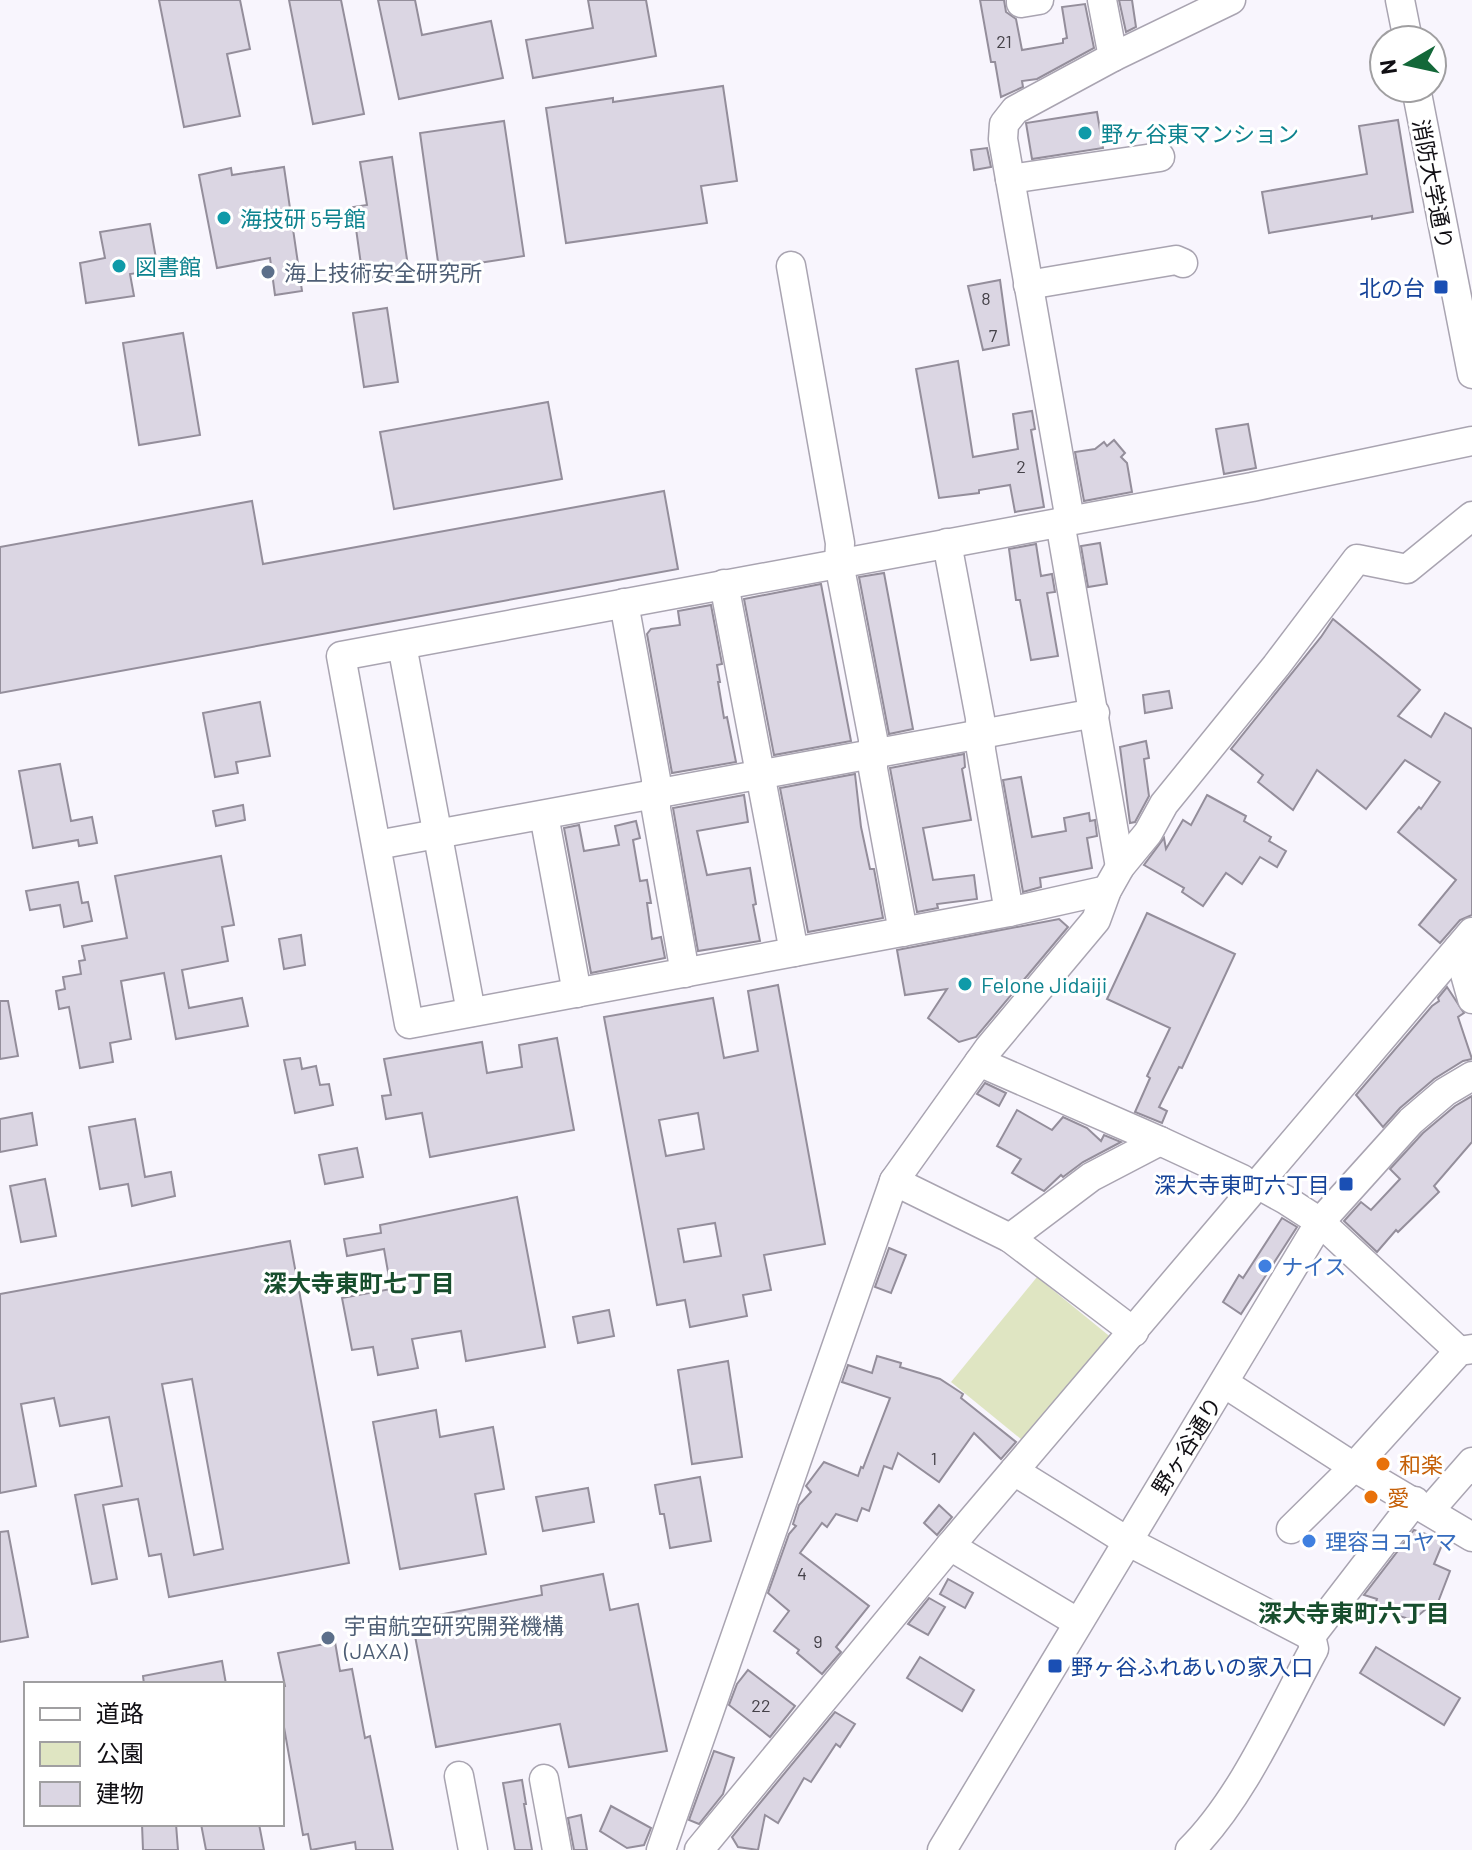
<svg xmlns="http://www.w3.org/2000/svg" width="1472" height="1850" viewBox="0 0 1472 1850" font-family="Barlow,'Noto Sans JP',sans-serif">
  <rect width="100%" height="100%" fill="#f8f5fd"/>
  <polygon fill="#dfe5c2" points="1037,1277 1113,1339 1027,1444 951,1382"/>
  <g fill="#dbd6e3" stroke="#948e9b" stroke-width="2" fill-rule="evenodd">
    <polygon points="159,0 240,0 250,49 227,54 240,116 184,127"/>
    <polygon points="289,0 341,0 364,114 313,124"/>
    <polygon points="378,0 415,0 422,35 491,21 503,78 399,99"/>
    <polygon points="588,0 646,0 656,56 533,78 526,40 593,28"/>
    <polygon points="980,0 1004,0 1006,12 1016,19 1022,50 1063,43 1063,39 1067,38 1062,7 1085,4 1094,48 1037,79 1022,81 1023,87 1001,97 995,62 991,62"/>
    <polygon points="1119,0 1132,0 1136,27 1126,32"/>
    <polygon points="723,86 737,181 701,186 707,223 566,243 546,108 613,98 613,102"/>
    <polygon points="1097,112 1103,148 1032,159 1026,123"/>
    <polygon points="1398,120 1413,212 1372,219 1372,216 1269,233 1262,192 1367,174 1359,126"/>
    <polygon points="504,121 524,256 439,269 420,133"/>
    <polygon points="987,148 991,167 974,170 971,150"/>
    <polygon points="392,157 409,273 363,279 353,207 367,205 360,162"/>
    <polygon points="284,167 302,291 275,295 270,258 217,268 199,175 231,168 232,175"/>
    <polygon points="150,224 158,270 130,274 134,296 86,303 80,263 105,258 100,232"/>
    <polygon points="1000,280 1009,345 983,350 968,286"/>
    <polygon points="387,308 398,382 364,387 353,313"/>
    <polygon points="183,333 200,435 139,445 123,343"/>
    <polygon points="958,361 973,457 1018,449 1013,414 1032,411 1035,429 1031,430 1044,507 1015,512 1010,485 979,490 979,493 939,498 916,369"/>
    <polygon points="548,402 562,479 394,509 380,432"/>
    <polygon points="1248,424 1256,468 1224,474 1216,429"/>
    <polygon points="1114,440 1125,453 1121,457 1127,463 1132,492 1084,501 1075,452 1095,449 1104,442 1107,446"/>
    <polygon points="664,491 678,569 0,693 0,547 252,501 263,564"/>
    <polygon points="1100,543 1107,584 1088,587 1081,546"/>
    <polygon points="1036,544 1041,576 1052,574 1055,592 1047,593 1058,656 1031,660 1020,600 1016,600 1009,549"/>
    <polygon points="884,573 913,729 889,734 859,577"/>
    <polygon points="821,584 851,741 774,755 744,599"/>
    <polygon points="711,605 722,664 717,665 720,682 718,682 724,718 727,717 736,762 672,773 647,634 651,629 680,625 678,611"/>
    <polygon points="1333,619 1420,690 1398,716 1431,737 1445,713 1472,729 1472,915 1460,920 1440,943 1419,925 1456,880 1398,832 1419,807 1421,809 1440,782 1405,760 1366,809 1317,770 1293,810 1258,782 1263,775 1231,749 1321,637"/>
    <polygon points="1169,691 1172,708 1145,713 1143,695"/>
    <polygon points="260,702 270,756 236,762 238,773 215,777 203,713"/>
    <polygon points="1146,741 1149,758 1144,759 1149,796 1135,822 1130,823 1120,747"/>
    <polygon points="964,754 965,767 962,769 971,820 923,828 933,880 974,875 977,899 937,904 938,908 917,912 890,768"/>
    <polygon points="60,764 71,821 92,817 97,843 79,846 78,840 33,848 19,771"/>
    <polygon points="855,774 861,827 870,869 874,869 883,918 808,932 780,788"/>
    <polygon points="1021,777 1032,837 1066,831 1064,818 1089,813 1090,821 1095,820 1097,836 1087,838 1092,868 1040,878 1041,887 1023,892 1003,780"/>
    <polygon points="744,795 748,822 697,831 707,875 750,868 756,904 753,905 760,941 698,951 673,808"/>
    <polygon points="1207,795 1246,816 1244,821 1271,837 1269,841 1286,851 1277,867 1260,857 1242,884 1226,873 1203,906 1182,892 1184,888 1144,865 1164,838 1166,849 1183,820 1191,825"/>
    <polygon points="243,805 245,820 216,826 213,811"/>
    <polygon points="636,821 640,838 633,840 640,881 647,880 651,903 647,903 652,939 661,937 665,958 591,973 564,828 579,825 584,851 619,845 615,826"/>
    <polygon points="221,856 234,925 222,927 228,961 182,970 189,1008 242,998 248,1026 176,1039 164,973 121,981 131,1039 110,1043 113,1062 80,1068 69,1007 59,1009 56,991 65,989 63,977 81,974 79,961 85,960 82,946 127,938 115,876"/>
    <polygon points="78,882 82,903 88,902 92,921 64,927 60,905 30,910 26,891"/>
    <polygon points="1147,913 1235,954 1182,1068 1179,1067 1159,1107 1167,1111 1162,1123 1135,1112 1150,1078 1147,1076 1170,1028 1107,999"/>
    <polygon points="1059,919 1068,927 976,1037 959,1042 928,1018 947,989 905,995 897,950"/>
    <polygon points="301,935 305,965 284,969 279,939"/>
    <path d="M 778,985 L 825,1244 L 764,1255 L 771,1290 L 743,1295 L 747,1316 L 690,1327 L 685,1300 L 657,1305 L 604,1017 L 713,998 L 724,1058 L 758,1051 L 748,991 ZM 698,1113 L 704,1149 L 666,1156 L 659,1120 ZM 715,1223 L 721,1256 L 684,1262 L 678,1229 Z"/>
    <polygon points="1447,987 1464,1013 1458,1017 1472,1059 1463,1061 1434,1079 1400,1108 1383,1127 1356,1095 1432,1006 1439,1001 1438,998"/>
    <polygon points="0,1001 8,1001 18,1056 0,1059"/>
    <polygon points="557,1038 574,1130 430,1157 422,1113 386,1119 382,1096 391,1095 384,1059 482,1042 487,1073 522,1067 519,1045"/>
    <polygon points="300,1058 302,1069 316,1066 320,1085 329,1084 333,1105 295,1113 284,1060"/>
    <polygon points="985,1083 1006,1093 999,1106 977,1094"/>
    <polygon points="1472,1096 1472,1142 1434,1186 1439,1192 1398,1232 1396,1230 1377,1252 1344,1221 1361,1202 1371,1210 1400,1179 1390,1169 1423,1133 1455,1106"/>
    <polygon points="1017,1110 1052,1130 1063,1117 1087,1128 1101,1141 1104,1135 1121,1142 1083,1162 1063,1177 1061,1175 1044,1191 1012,1173 1021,1159 997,1146"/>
    <polygon points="32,1113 37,1145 0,1152 0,1119"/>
    <polygon points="135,1119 145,1177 171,1172 175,1196 132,1206 128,1184 100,1189 89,1127"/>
    <polygon points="357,1148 363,1177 325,1184 319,1155"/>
    <polygon points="45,1179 56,1236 21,1242 10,1186"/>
    <polygon points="517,1197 545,1347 466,1361 461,1331 412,1339 418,1368 378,1375 373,1347 352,1350 342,1298 391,1289 384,1249 347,1256 344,1239 381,1233 380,1225"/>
    <polygon points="1282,1218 1297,1227 1241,1314 1223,1302 1239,1275 1243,1278"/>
    <path d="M 290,1241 L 349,1563 L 169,1597 L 161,1554 L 149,1556 L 138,1499 L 103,1505 L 117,1579 L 92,1584 L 75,1495 L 122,1486 L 109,1417 L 60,1426 L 54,1398 L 21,1404 L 36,1486 L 0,1493 L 0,1294 ZM 192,1379 L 223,1549 L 194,1555 L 162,1384 Z"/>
    <polygon points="889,1248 906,1255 891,1293 875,1287"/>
    <polygon points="609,1310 614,1336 578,1343 573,1317"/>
    <polygon points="877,1356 901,1363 900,1367 940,1379 963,1394 961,1398 1016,1442 1001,1459 974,1433 939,1482 898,1453 892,1469 884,1466 869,1511 862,1508 857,1521 836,1514 827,1527 822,1523 800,1553 869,1606 836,1647 841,1652 822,1674 797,1653 799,1650 774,1631 789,1611 768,1593 789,1534 796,1526 793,1524 799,1505 811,1492 806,1486 824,1462 858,1476 861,1467 863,1468 890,1398 842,1382 848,1365 872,1373"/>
    <polygon points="728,1361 742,1457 692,1464 678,1370"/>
    <polygon points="436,1410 440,1437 493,1427 504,1489 475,1494 486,1554 400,1569 373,1422"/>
    <polygon points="700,1477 711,1541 670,1548 664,1514 660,1514 655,1485"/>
    <polygon points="588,1488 594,1522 543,1531 536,1497"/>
    <polygon points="939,1505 952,1517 937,1535 924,1523"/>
    <polygon points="1414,1530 1444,1540 1434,1564 1450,1571 1435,1610 1426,1609 1413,1620 1374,1609 1377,1599 1364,1595"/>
    <polygon points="8,1531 28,1637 0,1642 0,1532"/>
    <polygon points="603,1574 610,1610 638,1604 667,1751 569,1767 560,1724 436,1747 412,1620 542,1595 541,1586"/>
    <polygon points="948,1579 973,1593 965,1608 940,1594"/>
    <polygon points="929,1598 945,1607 928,1635 908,1624"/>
    <polygon points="335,1642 340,1671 352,1669 365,1738 370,1736 393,1850 356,1850 355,1842 311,1850 308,1834 303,1835 282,1716 282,1687 285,1686 278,1653"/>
    <polygon points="1376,1647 1460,1698 1444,1725 1360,1673"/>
    <polygon points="920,1657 974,1690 962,1711 907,1678"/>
    <polygon points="222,1661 226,1684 144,1684 143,1676"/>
    <polygon points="748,1670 795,1706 770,1737 729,1705 737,1684"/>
    <polygon points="835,1712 855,1724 840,1747 836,1744 811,1782 804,1778 778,1823 765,1815 758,1850 738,1847 732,1837"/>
    <polygon points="714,1751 734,1758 723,1794 699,1824 689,1820"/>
    <polygon points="522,1780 526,1804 524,1804 532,1850 515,1850 503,1783"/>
    <polygon points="611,1806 651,1828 644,1845 627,1848 600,1831"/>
    <polygon points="581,1815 587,1850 574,1850 568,1818"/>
    <polygon points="142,1824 176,1824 178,1850 143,1850"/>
    <polygon points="201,1824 259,1824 264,1850 206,1850"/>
  </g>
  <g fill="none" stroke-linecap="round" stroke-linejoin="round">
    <g stroke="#a9a4b1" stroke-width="31">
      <g id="minor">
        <polyline points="1021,0 1021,3 1039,0"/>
        <polyline points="1102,0 1113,57"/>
        <polyline points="1400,0 1408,40"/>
        <polyline points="1416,88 1472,374"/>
        <polyline points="1010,179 1160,157"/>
        <polyline points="791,266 840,543 839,563 873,739 873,769 903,932"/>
        <polyline points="1028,285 1176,260 1183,263"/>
        <polyline points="1070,520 1003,139 1004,124 1015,110 1113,57 1231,0"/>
        <polyline points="1060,522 1120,867"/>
        <polyline points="947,543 980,718 981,750 1009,912"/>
        <polyline points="724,584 794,952"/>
        <polyline points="624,603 656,779 656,809 685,973"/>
        <polyline points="402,645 471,1012"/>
        <polyline points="544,815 577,993"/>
        <polyline points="377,845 1095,713"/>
        <polyline points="1107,890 1009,912 409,1024 341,656 1252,487 1472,441"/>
        <polyline points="1458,949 1472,999"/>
        <polyline points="979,1062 1160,1141 1242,1179 1253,1189"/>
        <polyline points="894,1181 1010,1238 1134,1332"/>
        <polyline points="1257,1184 1286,1200 1320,1222 1459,1351"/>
        <polyline points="1010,1238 1091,1177 1160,1141"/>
        <polyline points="1224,1383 1354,1467 1472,1537"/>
        <polyline points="1014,1471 1127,1541 1311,1636"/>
        <polyline points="1430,1510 1472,1462"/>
        <polyline points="1291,1529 1354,1467 1459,1351 1472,1349"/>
        <polyline points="950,1546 1077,1622"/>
        <polyline points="459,1776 473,1850"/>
        <polyline points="544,1779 557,1850"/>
        <polyline points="661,1850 894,1181 989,1048 1096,920 1107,890 1120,867 1148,833 1164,804 1276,666 1357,559 1407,569 1472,516"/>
        <polyline points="699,1850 950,1546 1472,932"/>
        <polyline points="942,1850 1320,1222 1411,1121 1445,1092 1472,1076"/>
        <path d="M 1190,1850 C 1242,1799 1279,1713 1314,1649 L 1311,1636 L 1415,1501"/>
      </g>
    </g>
    <use href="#minor" stroke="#fff" stroke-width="28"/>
  </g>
  <g fill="#0f9aa8" stroke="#fff" stroke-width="3">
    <circle cx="1085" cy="133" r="8"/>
    <circle cx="224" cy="218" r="8"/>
    <circle cx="119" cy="266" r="8"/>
    <circle cx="965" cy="984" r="8"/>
  </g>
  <g fill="#5c6f8a" stroke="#fff" stroke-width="3">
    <circle cx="268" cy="272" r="8"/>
    <circle cx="328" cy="1638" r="8"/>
  </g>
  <g fill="#1a4fb4" stroke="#fff" stroke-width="3">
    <rect x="1433" y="279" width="16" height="16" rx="4"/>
    <rect x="1338" y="1176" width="16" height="16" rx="4"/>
    <rect x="1047" y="1658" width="16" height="16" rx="4"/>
  </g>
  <g fill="#3f7fe0" stroke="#fff" stroke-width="3">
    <circle cx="1265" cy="1266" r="8"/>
    <circle cx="1309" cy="1541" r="8"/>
  </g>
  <g fill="#e8710a" stroke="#fff" stroke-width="3">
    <circle cx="1383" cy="1464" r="8"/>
    <circle cx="1371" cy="1497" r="8"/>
  </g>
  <g text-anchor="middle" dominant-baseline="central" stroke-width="6" stroke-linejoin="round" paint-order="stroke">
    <g font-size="18" fill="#444148">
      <text x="1004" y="41">21</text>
      <text x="986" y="298">8</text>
      <text x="993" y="335">7</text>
      <text x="1021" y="466">2</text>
      <text x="934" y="1458">1</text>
      <text x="802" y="1573">4</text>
      <text x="818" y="1641">9</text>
      <text x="761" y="1705">22</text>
    </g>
    <g font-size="22" fill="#0d838f" stroke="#fff" text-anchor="start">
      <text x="1101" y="133">野ヶ谷東マンション</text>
      <text x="240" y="218">海技研 5号館</text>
      <text x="135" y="266">図書館</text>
      <text x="981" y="984">Felone Jidaiji</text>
    </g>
    <g font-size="22" fill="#110f14" stroke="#fff">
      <text transform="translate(1434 184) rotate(79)">消防大学通り</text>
      <text transform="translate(1186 1445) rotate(-58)">野ヶ谷通り</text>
    </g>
    <g font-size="22" fill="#4e5e75" stroke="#fff" text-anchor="start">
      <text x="284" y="272">海上技術安全研究所</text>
      <text x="344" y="1625">宇宙航空研究開発機構<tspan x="344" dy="25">(JAXA)</tspan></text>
    </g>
    <g font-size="22" fill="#164399" stroke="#fff" text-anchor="end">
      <text x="1425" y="287">北の台</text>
      <text x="1330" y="1184">深大寺東町六丁目</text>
      <text x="1071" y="1666" text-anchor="start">野ヶ谷ふれあいの家入口</text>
    </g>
    <g font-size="22" fill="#366cbe" stroke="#fff" text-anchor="start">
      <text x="1281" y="1266">ナイス</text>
      <text x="1325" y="1541">理容ヨコヤマ</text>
    </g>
    <g font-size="22" fill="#c56008" stroke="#fff" text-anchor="start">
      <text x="1399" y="1464">和楽</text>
      <text x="1387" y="1497">愛</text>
    </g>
    <g font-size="24" font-weight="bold" fill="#174e2d" stroke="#fff">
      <text x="359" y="1282">深大寺東町七丁目</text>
      <text x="1354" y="1612">深大寺東町六丁目</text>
    </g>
  </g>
  <rect x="24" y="1682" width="260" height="144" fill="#ffffff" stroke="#a09fa1" stroke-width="2"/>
  <rect x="40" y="1708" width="40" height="12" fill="#ffffff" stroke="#a09fa1" stroke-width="2"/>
  <text x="96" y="1722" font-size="24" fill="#110f14">道路</text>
  <rect x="40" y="1742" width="40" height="24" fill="#dfe5c2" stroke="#a09fa1" stroke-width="2"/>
  <text x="96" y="1762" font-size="24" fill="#110f14">公園</text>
  <rect x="40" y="1782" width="40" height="24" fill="#dbd6e3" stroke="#a09fa1" stroke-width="2"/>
  <text x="96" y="1802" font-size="24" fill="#110f14">建物</text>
  <g transform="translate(1408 64) rotate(261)"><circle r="38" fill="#ffffff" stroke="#a09fa1" stroke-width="2"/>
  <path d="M0-6L14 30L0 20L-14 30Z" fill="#136839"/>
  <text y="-12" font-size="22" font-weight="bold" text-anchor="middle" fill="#110f14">N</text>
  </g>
</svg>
